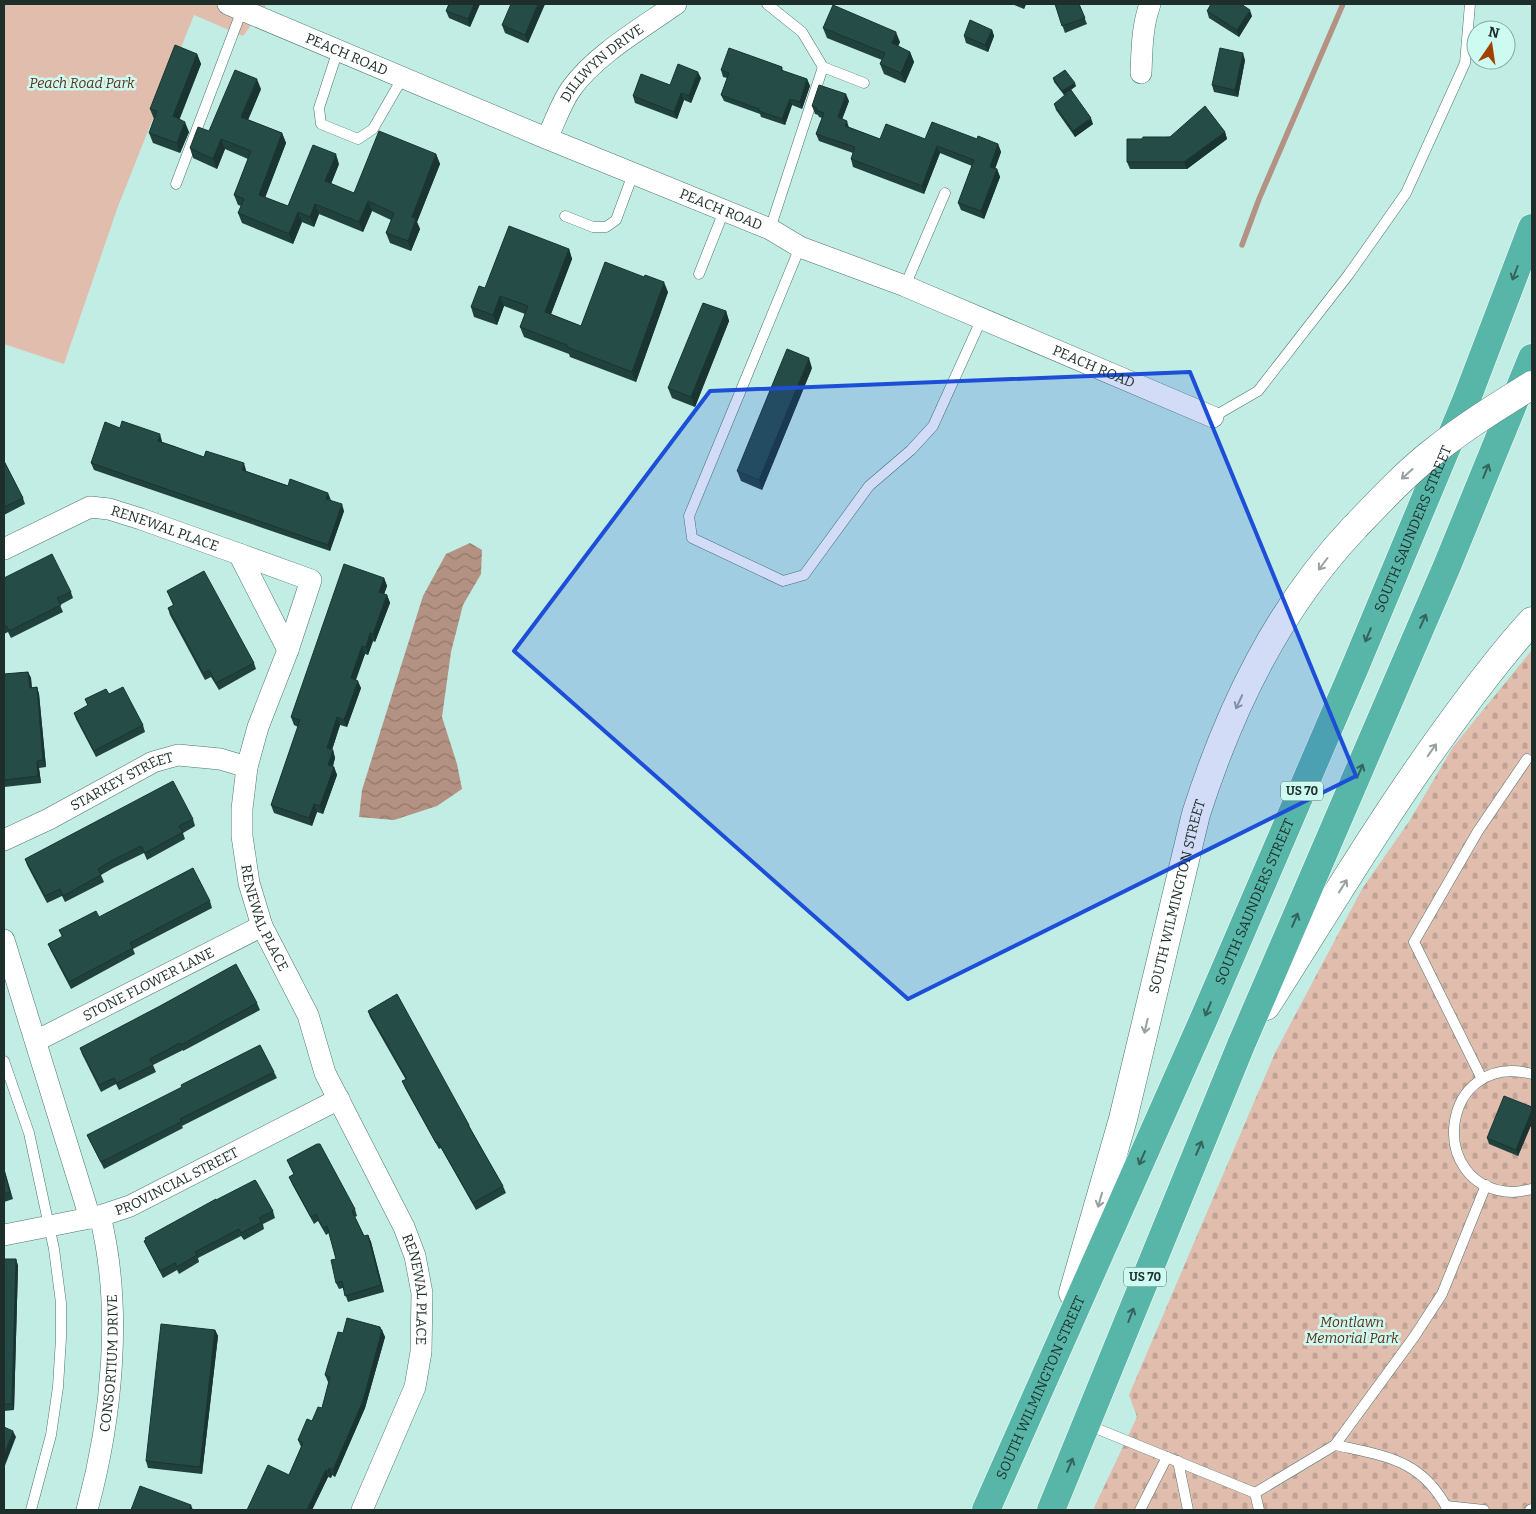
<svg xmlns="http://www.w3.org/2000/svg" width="1536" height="1514" viewBox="0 0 1536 1514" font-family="Bitter,serif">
  <defs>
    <pattern id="cemetery-stones" width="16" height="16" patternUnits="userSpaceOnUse" patternTransform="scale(1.25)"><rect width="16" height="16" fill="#e1bdae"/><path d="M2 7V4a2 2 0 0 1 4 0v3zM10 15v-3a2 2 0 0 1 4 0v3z" fill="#c1a396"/></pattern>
    <pattern id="water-waves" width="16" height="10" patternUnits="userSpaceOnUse" patternTransform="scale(1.25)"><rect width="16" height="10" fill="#b49283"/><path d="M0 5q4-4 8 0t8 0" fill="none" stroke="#92786b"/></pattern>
  </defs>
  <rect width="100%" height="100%" fill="#c1ede4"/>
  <polygon fill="url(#cemetery-stones)" points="1532,650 1532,1510 1093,1510 1137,1417 1129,1395 1275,1053 1362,889 1410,820 1453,747"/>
  <polygon fill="#e1bdae" points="4,4 267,4 243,36 194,15 117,209 64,364 4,344"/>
  <polygon fill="url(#water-waves)" points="470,543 482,550 481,574 463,605 451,652 442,717 457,764 462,789 437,806 394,820 359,817 362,790 423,596 446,554"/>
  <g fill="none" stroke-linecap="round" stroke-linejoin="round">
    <polyline stroke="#b49283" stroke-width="5.5" points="1242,245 1259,199 1343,4"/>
    <g stroke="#4d756e" stroke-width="11">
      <g id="service">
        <polyline points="767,4 802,32 823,67"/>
        <polyline points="338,50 319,108 321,124 358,139 373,129 403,77"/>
        <polyline points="176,184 242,10"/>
        <polyline points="565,216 593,227 606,227 616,220 633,174"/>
        <polyline points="770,229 823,67 864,83"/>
        <polyline points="800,247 689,516 692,538 783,581 804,575 869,486 911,450 933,426 982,318"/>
        <polyline points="699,274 724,211"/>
        <polyline points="905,286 945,193"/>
        <polyline points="1213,417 1258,391 1349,274 1406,193 1465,63 1470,4"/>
        <polyline points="4,1061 29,1133 54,1249 61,1303 61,1338 58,1387 51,1435 31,1510"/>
        <path d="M 1532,1074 C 1440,1050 1424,1189 1513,1192 C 1519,1192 1526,1190 1532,1189"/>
        <polyline points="1482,1079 1414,942 1478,831 1527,759"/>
        <polyline points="1088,1425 1255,1493 1335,1445 1414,1337 1442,1294 1486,1185"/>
        <path d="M 1335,1445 C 1385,1456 1422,1459 1448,1510"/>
        <polyline points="1178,1461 1188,1510"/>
        <polyline points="1255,1493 1259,1510"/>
        <polyline points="1446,1506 1484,1510"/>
        <polyline points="1140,1510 1167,1457"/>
        <polyline points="1530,1510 1532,1509"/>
      </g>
    </g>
    <g stroke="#4d756e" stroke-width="22">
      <g id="minor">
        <path id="s1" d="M 228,4 L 541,136 L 770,229 L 800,247 L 905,286 L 1213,417"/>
        <path d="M 1141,73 C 1142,48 1142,27 1150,4"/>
        <path id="s2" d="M 547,138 C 555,122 561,103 571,89 C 595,55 642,28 676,4"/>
        <path id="s3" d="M 4,549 L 90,507 L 109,509 L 141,519 L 239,554 L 288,650 L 258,727 L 247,767 L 242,809 L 242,836 L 249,883 L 262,926 L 308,1015 L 325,1073 L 404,1227 L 415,1256 L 422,1293 L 421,1352 L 415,1387 L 362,1510"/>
        <polyline points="239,554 311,580 288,650"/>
        <path id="s4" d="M 4,840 L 49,819 L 153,762 L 178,755 L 220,759 L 247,767"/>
        <polyline points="4,940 90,1218"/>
        <path id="s5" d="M 36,1041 L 262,926"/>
        <path id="s6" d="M 4,1235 L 100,1216 L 130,1206 L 339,1099"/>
        <path id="s7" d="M 87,1510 C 112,1419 123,1308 100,1216"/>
      </g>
    </g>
    <g stroke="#4d756e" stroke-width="29">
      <g id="secondary">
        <path d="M 1266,1006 C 1323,917 1377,826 1438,741 C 1468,699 1498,658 1532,621"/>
        <path id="s8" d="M 1073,1293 L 1123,1119 L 1196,814 C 1230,708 1278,608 1355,527"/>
      </g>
    </g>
    <g stroke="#fff" stroke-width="29">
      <g id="trunk">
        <path id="s9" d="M 986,1510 L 1205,1016 L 1355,667 L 1466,401 L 1532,228"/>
        <polyline points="1051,1510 1241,1045 1447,566 1532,358"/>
      </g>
    </g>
    <use href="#service" stroke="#fff" stroke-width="10"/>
    <use href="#minor" stroke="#fff" stroke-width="21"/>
    <use href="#secondary" stroke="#fff" stroke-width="28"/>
    <use href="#trunk" stroke="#57b6a8" stroke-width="28"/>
    <g stroke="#4d756e" stroke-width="29" stroke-linecap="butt">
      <path id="secondary-bridge" d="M 1355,527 C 1380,501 1405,474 1433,452 C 1464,427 1498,406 1532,385"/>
    </g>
    <use href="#secondary-bridge" stroke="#fff" stroke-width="28"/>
  </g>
  <g fill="#20413c">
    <polygon points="449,4 480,4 470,27 449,18 446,11"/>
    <polygon points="545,4 528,43 505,33 502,25"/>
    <polygon points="1012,4 1026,4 1024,9"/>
    <polygon points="1055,4 1079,4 1087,24 1065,33"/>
    <polygon points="1207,11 1252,16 1239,37 1209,18"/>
    <polygon points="823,28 900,42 898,46 910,52 914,62 905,83 884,74 880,64 882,60 827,38"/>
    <polygon points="992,30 994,36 988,52 966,43 964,36"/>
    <polygon points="197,54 201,64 179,119 189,132 180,153 153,143 149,133 155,119 154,119 150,109"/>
    <polygon points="1245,60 1238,97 1214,92 1212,85"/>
    <polygon points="782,67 783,71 807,79 810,86 802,109 792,105 785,125 761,117 760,114 724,101 721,95 727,78 723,77 721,70"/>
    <polygon points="701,78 691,103 684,100 677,119 635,103 633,96 670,85"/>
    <polygon points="1053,78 1076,86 1064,95 1054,82"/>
    <polygon points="261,89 248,120 282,133 286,143 265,198 288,206 339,164 331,184 354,193 436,154 440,164 417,222 420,229 411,251 390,243 386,233 391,220 372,211 363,232 319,214 314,227 302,222 293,244 242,223 238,213 241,206 238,205 234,195 248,159 225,149 217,169 193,158 190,148"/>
    <polygon points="849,101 842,119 849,127 880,139 977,139 998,144 1001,152 995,169 997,169 1000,177 984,219 961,210 958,203 972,166 940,153 924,194 853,167 851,159 853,153 819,141 816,134 822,118 819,117 818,115 815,114 812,106"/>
    <polygon points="1054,104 1093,124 1075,137 1056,110"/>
    <polygon points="1225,132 1227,139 1187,169 1130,169 1127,162 1142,139"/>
    <polygon points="569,249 572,259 551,314 581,326 668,292 636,382 570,357 569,354 524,337 520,327 525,314 504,306 497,325 474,317 471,307 485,288"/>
    <polygon points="726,311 729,321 695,407 672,398 668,388"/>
    <polygon points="812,368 762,490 741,481 737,471"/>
    <polygon points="120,428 162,441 162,442 204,457 246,470 246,471 330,500 344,511 330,551 94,470 91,463"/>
    <polygon points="4,461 23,498 25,504 4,515"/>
    <polygon points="4,578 71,592 73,598 60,605 63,612 11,638 8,632 4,634"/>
    <polygon points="384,578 387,586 384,594 387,595 390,603 375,642 373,641 368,655 365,654 356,680 361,688 347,727 340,725 332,750 333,750 335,758 333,767 334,767 337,775 323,814 317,812 312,826 274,813 271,805 298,727 294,725 291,717"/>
    <polygon points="167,591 254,663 256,669 219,690 211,677 205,680 170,615 168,608 173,605"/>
    <polygon points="28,672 31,678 32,688 37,687 39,694 46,767 39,768 41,783 4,787 4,674"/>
    <polygon points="109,694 143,725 145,732 96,757 76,719 74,713 88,706 85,699"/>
    <polygon points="193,819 195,826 183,833 185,839 147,860 144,853 113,868 101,875 104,882 65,902 62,896 47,903 27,865 25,859"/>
    <polygon points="210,901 212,908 133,949 135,954 71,989 51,951 48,944 62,937 59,930 99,917"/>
    <polygon points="257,1003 260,1010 183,1051 183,1050 153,1065 156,1072 119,1090 116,1084 101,1092 82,1054 80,1048"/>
    <polygon points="368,1011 469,1125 472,1131 503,1186 506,1193 476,1210 441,1148 439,1149 405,1088 402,1081 406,1080 370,1017"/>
    <polygon points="274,1072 277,1078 182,1126 183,1128 104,1169 87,1135"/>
    <polygon points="1532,1107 1532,1123 1518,1156 1489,1144 1487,1138"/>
    <polygon points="287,1160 355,1209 357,1216 355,1217 364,1236 368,1235 371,1242 384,1292 348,1302 343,1288 339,1289 336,1283 336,1259 329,1233 326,1235 318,1221 314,1224 292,1184 289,1177 294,1175"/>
    <polygon points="4,1168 13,1199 4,1202"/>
    <polygon points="216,1200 273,1211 275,1218 263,1224 264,1229 244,1240 241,1236 198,1258 199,1262 179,1274 177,1270 163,1278 147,1247 144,1241"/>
    <polygon points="4,1259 16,1259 18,1266 14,1410 4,1411"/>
    <polygon points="380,1327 385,1337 365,1408 335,1477 332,1475 331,1478 328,1477 312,1510 247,1510 289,1475 301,1447 298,1440 322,1408 329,1382 328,1382 325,1375 343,1333"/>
    <polygon points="215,1330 218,1336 202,1474 148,1468 146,1461"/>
  </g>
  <g fill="#1a3531">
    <polygon points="474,4 480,4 470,27 468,19"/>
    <polygon points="538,4 545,4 528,43 525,35"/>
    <polygon points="1022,4 1026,4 1024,9"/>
    <polygon points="1250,10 1252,16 1239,37 1237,30"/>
    <polygon points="992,30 994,36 988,52 985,45"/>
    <polygon points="896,32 900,42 895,53 892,43"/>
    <polygon points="910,52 914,62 905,83 901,73"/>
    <polygon points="1243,53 1245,60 1238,97 1235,90"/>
    <polygon points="197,54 201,64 177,126 173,116"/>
    <polygon points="698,72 701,78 691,103 689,96"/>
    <polygon points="257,79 261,89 245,127 241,117"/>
    <polygon points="807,79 810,86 802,109 800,102"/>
    <polygon points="1075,83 1076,86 1064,95 1062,91"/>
    <polygon points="681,93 684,100 677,119 674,112"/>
    <polygon points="846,94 849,101 840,125 838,117"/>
    <polygon points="790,99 792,105 785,125 782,119"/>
    <polygon points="1091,118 1093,124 1075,137 1073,131"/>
    <polygon points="847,121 849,128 845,126"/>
    <polygon points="185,122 189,132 180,153 177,143"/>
    <polygon points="1225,132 1227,139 1187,169 1184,162"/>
    <polygon points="282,133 286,143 262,205 259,195"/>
    <polygon points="221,139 225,149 217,169 213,159"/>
    <polygon points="998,144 1001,152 993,174 990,167"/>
    <polygon points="937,146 940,153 924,194 922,186"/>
    <polygon points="336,154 339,164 328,191 325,181"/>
    <polygon points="436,154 440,164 417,222 420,229 411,251 408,241 412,217"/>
    <polygon points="997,169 1000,177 984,219 981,211"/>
    <polygon points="368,201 372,211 363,232 359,222"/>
    <polygon points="315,204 319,214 314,227 310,217"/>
    <polygon points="298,212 302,222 293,244 289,234"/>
    <polygon points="569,249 572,259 548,322 545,312"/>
    <polygon points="664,282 668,292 636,382 632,372"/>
    <polygon points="500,296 504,306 497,325 493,315"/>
    <polygon points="726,311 729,321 695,407 691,397"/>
    <polygon points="809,358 812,368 762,490 759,480"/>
    <polygon points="160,434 162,441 160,447 158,441"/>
    <polygon points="244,463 246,470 244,476 242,470"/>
    <polygon points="328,493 331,500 326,499"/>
    <polygon points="342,504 344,511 330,551 328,545"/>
    <polygon points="384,578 387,586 382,600 379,592"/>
    <polygon points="387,595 390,603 375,642 373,634"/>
    <polygon points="370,633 373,641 368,655 366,647"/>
    <polygon points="362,646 365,654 353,686 351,678"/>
    <polygon points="28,672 31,678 32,694 30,688"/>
    <polygon points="358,681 361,688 347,727 344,720"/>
    <polygon points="37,687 39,694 46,767 43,760"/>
    <polygon points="337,717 340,725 330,756 327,748"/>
    <polygon points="333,750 335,758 330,773 328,765"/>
    <polygon points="37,761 39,768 41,783 38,776"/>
    <polygon points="334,767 337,775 323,814 320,806"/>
    <polygon points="314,804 317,812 312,826 309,818"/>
    <polygon points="1532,1110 1532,1123 1518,1156 1516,1150"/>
    <polygon points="368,1235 371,1242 384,1292 381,1285"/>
    <polygon points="16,1259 18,1266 14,1410 12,1404"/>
    <polygon points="380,1327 382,1332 382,1330 385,1337 365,1408 335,1477 333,1470"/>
    <polygon points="215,1330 218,1336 202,1474 200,1467"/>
    <polygon points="13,1431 16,1437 4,1468 4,1455"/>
    <polygon points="329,1468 332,1475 331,1478 328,1471"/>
    <polygon points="326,1470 328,1477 312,1510 307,1510"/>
    <polygon points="191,1505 193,1510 189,1510"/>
  </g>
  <g fill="#254c46" stroke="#1a3531">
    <polygon points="449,4 474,4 468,19 446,11"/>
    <polygon points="511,4 538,4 525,35 502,25"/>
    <polygon points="1055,4 1079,4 1085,18 1062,26"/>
    <polygon points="1211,4 1241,4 1250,10 1237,30 1207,11"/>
    <polygon points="833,5 896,32 892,43 910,52 901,73 880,64 885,53 823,28"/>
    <polygon points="970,20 992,30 985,45 964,36"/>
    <polygon points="175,45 197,54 173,116 185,122 177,143 149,133 157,111 150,109"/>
    <polygon points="729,48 782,67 781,70 807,79 800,102 790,99 782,119 759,111 759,109 721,95 729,73 721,70"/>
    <polygon points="1220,48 1243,53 1235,90 1212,85"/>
    <polygon points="678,64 698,72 689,96 681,93 674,112 633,96 641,74 670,85"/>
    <polygon points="235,70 257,79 241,117 282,133 259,195 288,206 313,145 336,154 325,181 354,193 379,131 436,154 412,217 416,219 408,241 386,233 394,213 368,201 359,222 315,204 310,217 298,212 289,234 238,213 244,199 234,195 251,151 221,139 213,159 190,148 198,127 209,131"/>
    <polygon points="1065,70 1075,83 1062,91 1053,78"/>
    <polygon points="819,85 846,94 838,117 847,121 845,126 880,139 886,124 925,139 932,122 977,139 978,136 998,144 990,167 997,169 981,211 958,203 974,160 937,146 922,186 851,159 855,147 816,134 824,113 816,110 817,108 812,106"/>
    <polygon points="1071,90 1091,118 1073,131 1054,104"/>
    <polygon points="1205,106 1225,132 1184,162 1127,162 1127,139 1142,139 1143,137 1170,137"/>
    <polygon points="509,226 569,249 545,312 581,326 605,262 644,277 645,275 664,282 632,372 567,347 567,345 520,327 528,306 500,296 493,315 471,307 479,286 485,288"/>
    <polygon points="703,303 726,311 691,397 668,388"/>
    <polygon points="787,349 809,358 759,480 737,471"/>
    <polygon points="122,421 160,434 158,441 173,446 204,457 206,451 244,463 242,470 273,481 288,486 290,479 328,493 326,499 342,504 328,545 91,463 105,422 120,428"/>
    <polygon points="4,461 23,498 4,507"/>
    <polygon points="52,554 71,592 57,598 61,605 9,631 6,625 4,627 4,578"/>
    <polygon points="344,564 384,578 379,592 387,595 373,634 370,633 366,647 362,646 351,678 358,681 344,720 337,717 327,748 333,750 328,765 334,767 320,806 314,804 309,818 271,805 300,720 291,717"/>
    <polygon points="204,571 254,663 216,683 209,670 203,673 168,608 174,605 167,591"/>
    <polygon points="28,672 30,688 37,687 43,760 37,761 38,776 4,780 4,674"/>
    <polygon points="123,687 143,725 94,751 74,713 88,705 85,699 106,689 109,694"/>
    <polygon points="173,781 193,819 179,826 183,832 145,853 141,846 111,861 98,869 101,875 63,896 60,889 45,896 25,859"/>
    <polygon points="193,868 210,901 130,943 133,948 69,982 48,944 63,936 59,930 96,911 99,917"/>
    <polygon points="236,964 257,1003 181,1045 180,1043 150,1059 153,1065 117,1083 114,1078 99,1085 80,1048 160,1006"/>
    <polygon points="397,994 469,1125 468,1125 503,1186 473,1203 438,1142 436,1143 402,1081 407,1079 368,1011"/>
    <polygon points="260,1045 274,1072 180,1119 181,1122 101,1162 87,1135 182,1087 181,1085"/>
    <polygon points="1504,1096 1532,1107 1532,1110 1516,1150 1487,1138"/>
    <polygon points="317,1144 320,1144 355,1209 352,1211 364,1236 368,1235 381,1285 345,1296 342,1281 336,1283 331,1260 336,1259 327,1226 323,1228 316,1214 311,1217 289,1177 294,1174 287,1160"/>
    <polygon points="4,1170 10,1192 4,1194"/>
    <polygon points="255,1180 256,1181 273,1211 259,1218 262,1222 241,1233 239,1229 195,1252 197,1255 177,1267 175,1263 160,1271 144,1241 146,1240 145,1238 216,1199 216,1200"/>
    <polygon points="4,1259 16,1259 12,1404 4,1404"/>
    <polygon points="347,1318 380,1327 380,1329 382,1330 363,1401 333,1470 329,1468 328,1471 326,1470 307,1510 247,1510 268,1465 289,1475 303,1443 298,1440 307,1419 312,1421 318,1407 322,1408 330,1377 325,1375 327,1368 338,1332 343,1333"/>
    <polygon points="161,1324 215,1330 200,1467 146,1461"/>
    <polygon points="4,1427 13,1431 4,1455"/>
    <polygon points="140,1486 191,1505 189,1510 131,1510"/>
  </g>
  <defs><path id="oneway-shaft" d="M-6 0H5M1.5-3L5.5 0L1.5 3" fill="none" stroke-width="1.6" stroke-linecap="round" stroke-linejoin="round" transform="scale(1.25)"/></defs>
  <g stroke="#34645d">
    <use href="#oneway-shaft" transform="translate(1515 273) rotate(111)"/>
    <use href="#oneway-shaft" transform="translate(1486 471) rotate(-68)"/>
    <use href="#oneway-shaft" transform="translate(1423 621) rotate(-66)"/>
    <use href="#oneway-shaft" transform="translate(1368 635) rotate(113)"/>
    <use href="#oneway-shaft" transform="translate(1360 771) rotate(-67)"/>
    <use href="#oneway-shaft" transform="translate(1295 920) rotate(-67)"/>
    <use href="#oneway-shaft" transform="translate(1208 1009) rotate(113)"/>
    <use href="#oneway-shaft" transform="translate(1199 1148) rotate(-67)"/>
    <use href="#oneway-shaft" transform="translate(1142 1158) rotate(114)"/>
    <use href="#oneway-shaft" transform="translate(1131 1315) rotate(-69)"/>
    <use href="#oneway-shaft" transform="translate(1070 1465) rotate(-67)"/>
  </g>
  <g stroke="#99a1a0">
    <use href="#oneway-shaft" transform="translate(1407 474) rotate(138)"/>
    <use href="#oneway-shaft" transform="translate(1323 564) rotate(127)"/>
    <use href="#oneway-shaft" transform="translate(1239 702) rotate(115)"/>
    <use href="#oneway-shaft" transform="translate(1432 750) rotate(-55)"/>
    <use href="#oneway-shaft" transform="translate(1343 886) rotate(-58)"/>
    <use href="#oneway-shaft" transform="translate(1146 1026) rotate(103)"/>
    <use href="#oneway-shaft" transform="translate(1100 1200) rotate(106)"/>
  </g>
  <path fill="#1d4ed8" fill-opacity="0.2" stroke="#1d4ed8" stroke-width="4" stroke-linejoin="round" d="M 1190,372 L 1356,776 L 908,999 L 514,651 L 710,391 Z"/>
  <g text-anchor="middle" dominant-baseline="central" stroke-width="5" stroke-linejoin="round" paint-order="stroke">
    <g fill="#cefbf1" stroke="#526c66" stroke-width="1">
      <rect x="1281" y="781.5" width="42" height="19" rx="4"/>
      <rect x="1124" y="1267.5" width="42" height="19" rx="4"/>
    </g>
    <g font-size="12" font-weight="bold" fill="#1d2e2b">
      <text x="1302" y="791">US 70</text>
      <text x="1145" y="1277">US 70</text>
    </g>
    <g font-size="14" fill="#1d2e2b" stroke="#cefbf1">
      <text stroke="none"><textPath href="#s1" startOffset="129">PEACH ROAD</textPath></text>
      <text stroke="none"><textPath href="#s2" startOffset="95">DILLWYN DRIVE</textPath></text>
      <text stroke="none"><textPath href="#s1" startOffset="534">PEACH ROAD</textPath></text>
      <text stroke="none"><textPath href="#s1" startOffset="939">PEACH ROAD</textPath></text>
      <text stroke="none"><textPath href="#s3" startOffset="174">RENEWAL PLACE</textPath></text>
      <text stroke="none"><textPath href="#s9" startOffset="1070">SOUTH SAUNDERS STREET</textPath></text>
      <text stroke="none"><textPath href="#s4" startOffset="132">STARKEY STREET</textPath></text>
      <text stroke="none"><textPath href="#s8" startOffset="410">SOUTH WILMINGTON STREET</textPath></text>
      <text stroke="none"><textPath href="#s9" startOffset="665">SOUTH SAUNDERS STREET</textPath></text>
      <text stroke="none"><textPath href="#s3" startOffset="639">RENEWAL PLACE</textPath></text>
      <text stroke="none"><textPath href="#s5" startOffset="126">STONE FLOWER LANE</textPath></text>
      <text stroke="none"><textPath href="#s6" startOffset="182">PROVINCIAL STREET</textPath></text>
      <text stroke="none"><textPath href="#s3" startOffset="1044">RENEWAL PLACE</textPath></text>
      <text stroke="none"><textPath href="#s7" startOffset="149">CONSORTIUM DRIVE</textPath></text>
      <text stroke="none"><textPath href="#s9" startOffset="134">SOUTH WILMINGTON STREET</textPath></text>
    </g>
    <g font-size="14" font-style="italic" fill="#5f3019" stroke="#cefbf1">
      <text x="82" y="83">Peach Road Park</text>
      <text x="1352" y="1322">Montlawn<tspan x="1352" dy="16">Memorial Park</tspan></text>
    </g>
  </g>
  <rect width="1536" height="1514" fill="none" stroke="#1d2e2b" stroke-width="10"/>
  <g transform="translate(1491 45) rotate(13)"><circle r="24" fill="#cefbf1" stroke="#87a9a2"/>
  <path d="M0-4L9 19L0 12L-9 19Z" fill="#a24100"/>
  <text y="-8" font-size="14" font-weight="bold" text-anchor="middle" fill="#1d2e2b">N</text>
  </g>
</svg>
